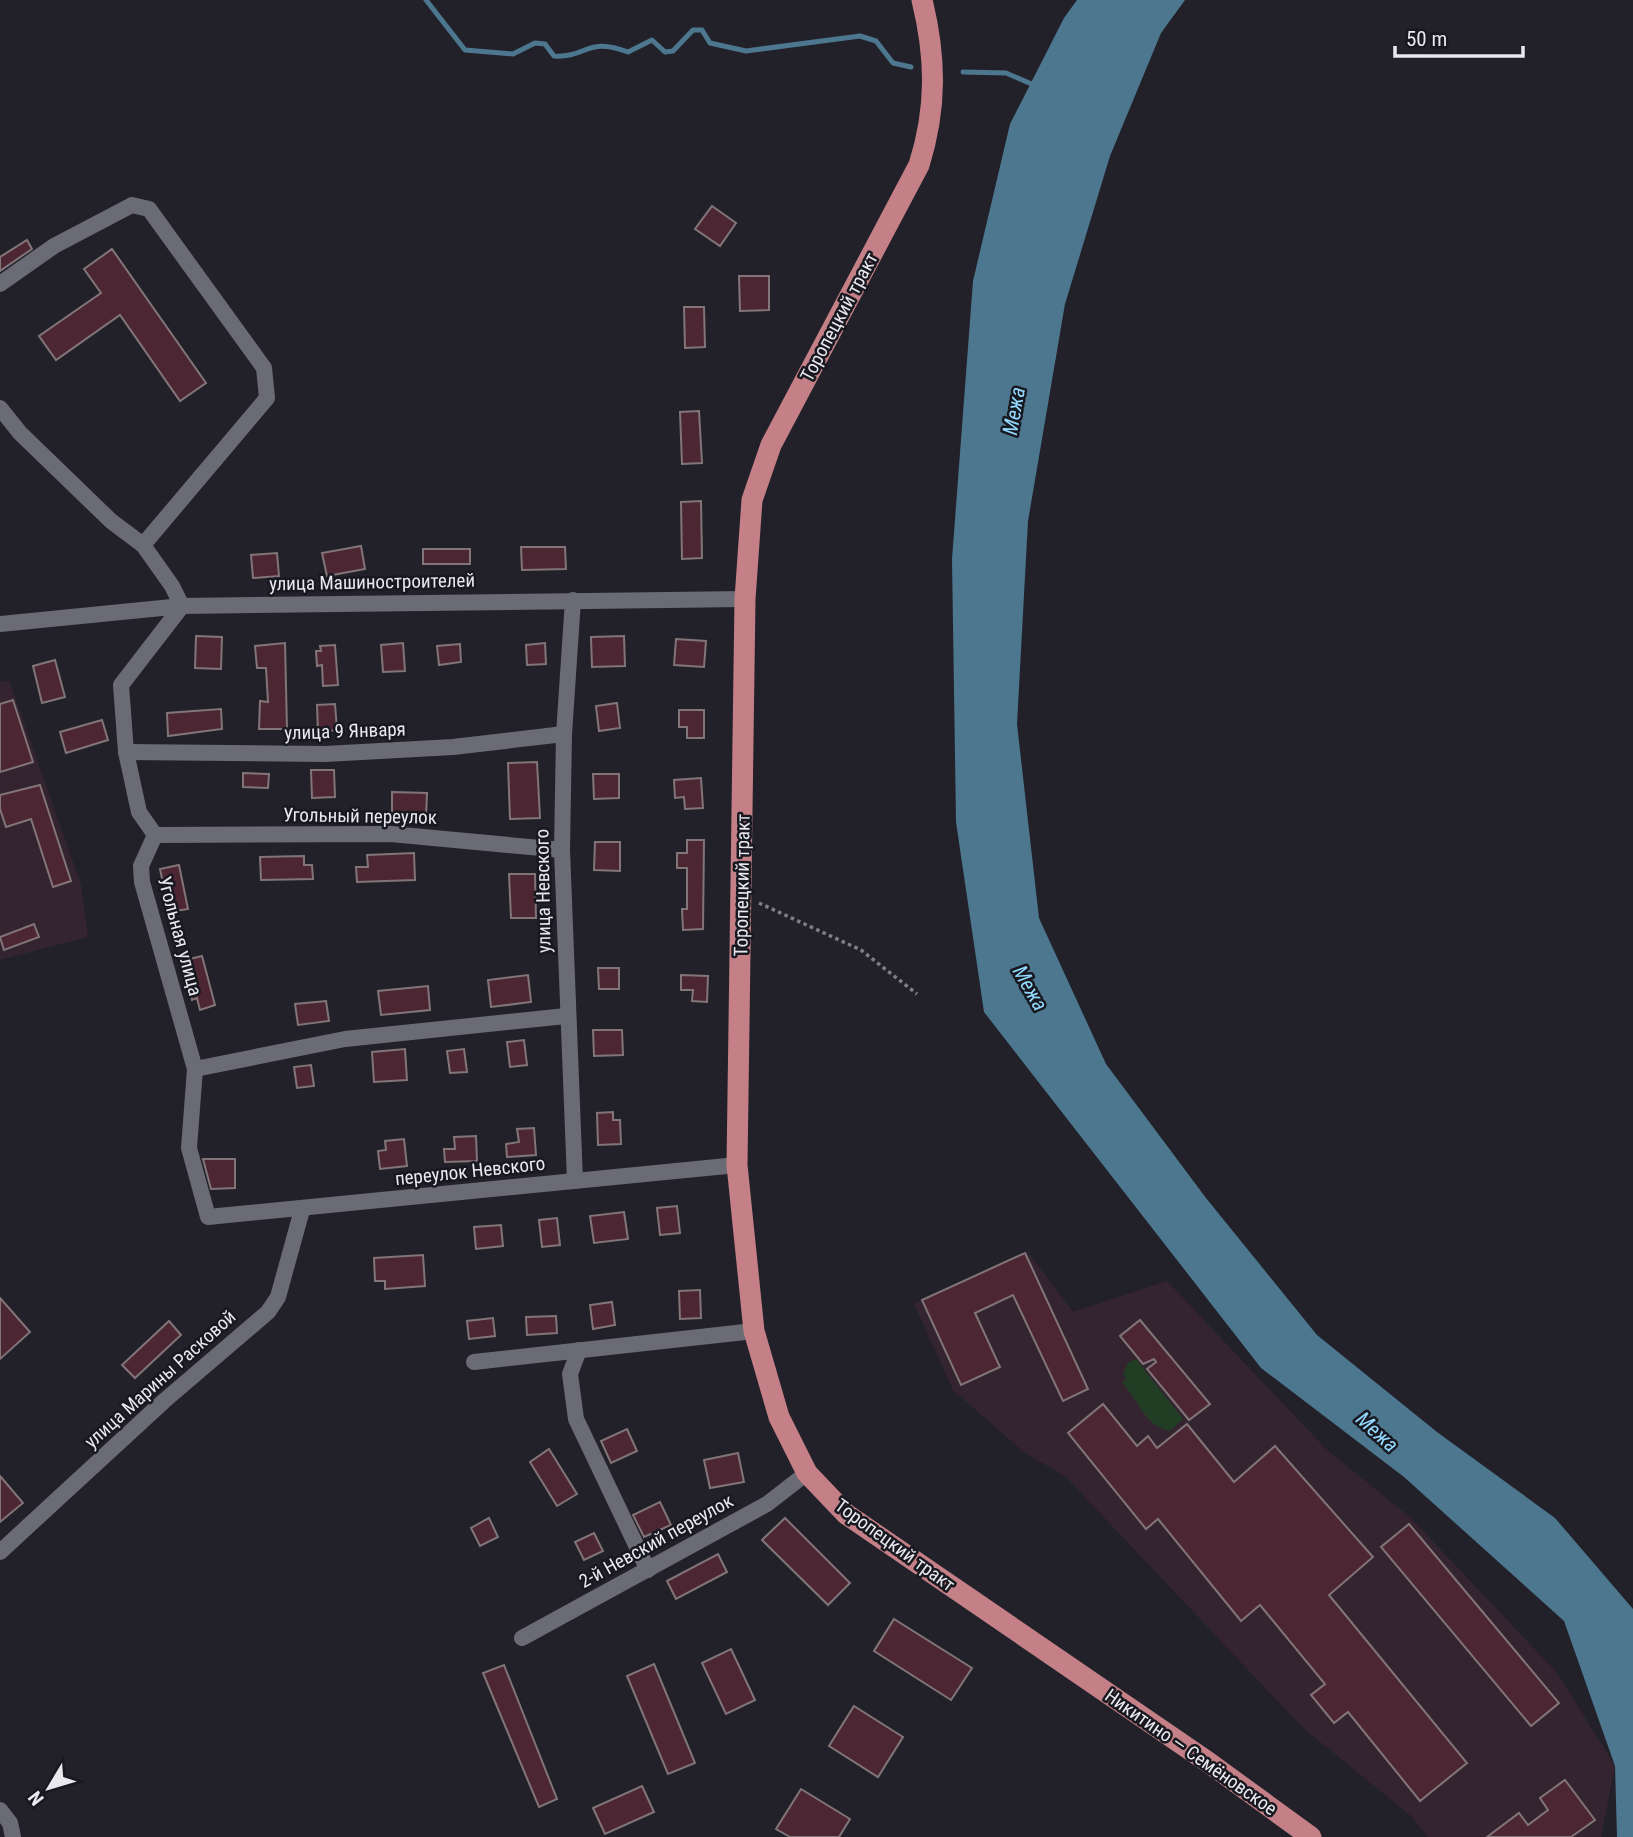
<svg xmlns="http://www.w3.org/2000/svg" width="1633" height="1837" viewBox="0 0 1633 1837" font-family="'Roboto Condensed',sans-serif">
  <rect width="100%" height="100%" fill="#22212a"/>
  <g fill="#332430">
    <polygon points="9,680 81,885 88,937 0,960 0,682"/>
    <polygon points="1027,1251 1073,1312 1167,1281 1327,1450 1410,1517 1558,1674 1615,1766 1601,1837 1428,1837 1411,1816 1303,1728 1065,1476 1025,1453 953,1390 914,1304"/>
  </g>
  <path fill="#213e25" d="M 1136,1359 L 1183,1419 L 1170,1431 C 1144,1426 1140,1401 1122,1383 L 1126,1379 L 1123,1373 L 1129,1362 Z"/>
  <polygon fill="#4c778e" points="1077,0 1185,0 1161,33 1110,156 1065,304 1028,521 1017,724 1039,918 1106,1064 1206,1198 1317,1335 1437,1432 1555,1518 1633,1609 1633,1837 1617,1837 1615,1766 1564,1621 1404,1477 1261,1368 984,1012 956,822 952,559 973,281 1010,124 1064,18"/>
  <g fill="none" stroke-linecap="round" stroke-linejoin="round">
    <g stroke="#4c778e" stroke-width="5">
      <path d="M 426,0 L 465,50 L 513,54 L 535,43 L 545,44 L 554,56 C 587,58 587,36 628,52 L 652,40 L 665,52 L 673,51 L 693,30 L 702,30 L 710,43 L 746,51 L 860,36 L 876,41 L 893,63 L 911,67"/>
      <polyline points="963,72 1006,73 1034,85"/>
    </g>
  </g>
  <g fill="#4c2733" stroke="#817578" stroke-width="2">
    <polygon points="712,206 736,223 720,246 695,229"/>
    <polygon points="27,240 32,249 0,271 0,257"/>
    <polygon points="112,249 206,383 180,401 120,315 56,360 39,336 101,293 84,269"/>
    <polygon points="739,276 769,276 769,310 740,311"/>
    <polygon points="684,307 704,307 705,347 685,348"/>
    <polygon points="699,411 702,463 682,464 680,412"/>
    <polygon points="701,501 702,558 682,559 681,502"/>
    <polygon points="361,546 365,569 327,576 322,553"/>
    <polygon points="521,547 565,547 566,569 522,570"/>
    <rect x="423" y="549" width="47" height="15"/>
    <polygon points="277,553 279,576 253,578 251,555"/>
    <polygon points="196,636 222,637 221,669 195,668"/>
    <polygon points="624,636 625,666 592,667 591,637"/>
    <polygon points="676,639 706,641 704,667 674,665"/>
    <polygon points="285,643 287,729 259,729 260,701 268,702 266,668 257,668 255,646"/>
    <polygon points="403,643 405,671 383,672 381,645"/>
    <polygon points="545,643 546,664 527,665 526,645"/>
    <polygon points="460,644 461,662 439,665 437,646"/>
    <polygon points="335,645 338,685 323,686 322,665 317,666 316,651 321,651 320,646"/>
    <polygon points="55,660 65,697 42,703 33,666"/>
    <polygon points="13,700 33,762 0,772 0,704"/>
    <polygon points="617,703 620,728 599,731 596,706"/>
    <polygon points="335,704 337,730 318,732 317,705"/>
    <polygon points="221,709 222,729 168,736 167,713"/>
    <polygon points="679,710 704,710 704,738 687,738 687,727 679,727"/>
    <polygon points="102,720 108,740 66,753 60,732"/>
    <polygon points="537,762 540,818 510,819 508,763"/>
    <polygon points="311,770 334,770 335,797 312,798"/>
    <polygon points="243,773 269,774 268,788 243,787"/>
    <polygon points="593,774 619,774 619,798 594,799"/>
    <polygon points="701,778 703,808 685,809 684,797 675,798 674,780"/>
    <polygon points="40,785 71,881 53,887 31,819 6,827 0,809 0,795"/>
    <polygon points="392,792 427,793 426,818 392,817"/>
    <polygon points="687,840 704,840 703,929 683,930 682,909 687,909 687,868 677,868 677,853 687,853"/>
    <polygon points="595,842 620,842 620,871 594,870"/>
    <polygon points="414,853 415,880 357,882 356,867 368,867 367,855"/>
    <polygon points="304,856 304,865 312,865 313,879 261,880 260,857"/>
    <polygon points="179,865 188,909 169,912 160,869"/>
    <polygon points="509,874 535,874 536,918 511,918"/>
    <polygon points="34,924 39,937 4,950 0,937"/>
    <polygon points="202,956 215,1005 200,1010 197,998 192,1000 182,961"/>
    <polygon points="598,968 619,968 619,989 599,989"/>
    <polygon points="528,975 531,1002 491,1007 488,980"/>
    <polygon points="681,975 708,976 707,1002 692,1001 693,990 681,990"/>
    <polygon points="428,986 430,1010 381,1015 378,991"/>
    <polygon points="326,1001 329,1021 298,1025 295,1004"/>
    <polygon points="593,1030 622,1030 623,1055 594,1056"/>
    <polygon points="524,1040 527,1065 510,1067 507,1042"/>
    <polygon points="405,1049 407,1080 374,1082 372,1052"/>
    <polygon points="464,1049 467,1072 450,1073 447,1051"/>
    <polygon points="311,1065 314,1086 297,1088 294,1067"/>
    <polygon points="613,1112 613,1120 620,1120 621,1144 598,1145 597,1113"/>
    <polygon points="534,1128 536,1155 507,1157 506,1144 519,1142 517,1129"/>
    <polygon points="476,1136 477,1161 445,1162 444,1149 455,1149 454,1137"/>
    <polygon points="404,1139 407,1166 380,1169 378,1151 386,1150 385,1141"/>
    <polygon points="203,1159 235,1159 235,1188 211,1189"/>
    <polygon points="677,1206 680,1233 660,1235 657,1208"/>
    <polygon points="624,1212 628,1239 594,1243 590,1216"/>
    <polygon points="557,1218 560,1245 542,1247 539,1220"/>
    <polygon points="501,1225 503,1246 476,1249 474,1227"/>
    <polygon points="1025,1253 1088,1389 1063,1401 1013,1295 975,1313 1000,1367 961,1385 922,1300"/>
    <polygon points="423,1255 425,1286 385,1289 385,1281 375,1281 374,1258"/>
    <polygon points="700,1290 701,1318 680,1319 679,1291"/>
    <polygon points="0,1298 30,1332 0,1359"/>
    <polygon points="612,1302 615,1325 593,1329 590,1305"/>
    <polygon points="556,1316 557,1333 527,1335 526,1317"/>
    <polygon points="493,1318 495,1336 469,1339 467,1321"/>
    <polygon points="1140,1320 1210,1404 1189,1420 1147,1369 1156,1362 1154,1359 1143,1364 1120,1336"/>
    <polygon points="169,1321 181,1335 135,1378 122,1365"/>
    <polygon points="1103,1404 1137,1446 1148,1436 1157,1448 1187,1424 1234,1482 1275,1446 1373,1557 1329,1595 1467,1763 1420,1801 1348,1712 1334,1723 1311,1695 1325,1684 1260,1605 1241,1621 1158,1519 1146,1529 1068,1433"/>
    <polygon points="627,1429 637,1451 611,1463 601,1441"/>
    <polygon points="549,1449 577,1494 557,1506 530,1462"/>
    <polygon points="738,1453 744,1482 710,1488 704,1460"/>
    <polygon points="0,1476 23,1503 0,1522"/>
    <polygon points="660,1502 671,1525 644,1537 633,1515"/>
    <polygon points="489,1518 498,1537 480,1546 471,1528"/>
    <polygon points="785,1518 850,1583 828,1605 762,1540"/>
    <polygon points="1409,1524 1559,1703 1531,1726 1381,1547"/>
    <polygon points="594,1533 603,1551 584,1560 575,1542"/>
    <polygon points="718,1554 727,1572 676,1599 667,1581"/>
    <polygon points="894,1619 972,1668 951,1700 874,1651"/>
    <polygon points="731,1649 755,1700 726,1714 702,1663"/>
    <polygon points="654,1664 695,1763 668,1774 627,1676"/>
    <polygon points="504,1665 557,1799 539,1807 483,1673"/>
    <polygon points="854,1706 903,1737 878,1777 829,1746"/>
    <polygon points="1565,1780 1595,1820 1571,1837 1487,1837 1519,1813 1528,1825 1548,1810 1540,1798"/>
    <polygon points="642,1786 654,1812 605,1834 593,1808"/>
    <polygon points="801,1789 850,1819 839,1837 790,1837 776,1829"/>
  </g>
  <g fill="none" stroke-linecap="round" stroke-linejoin="round">
    <polyline stroke="#807f86" stroke-width="3.5" stroke-dasharray="3.5 3.5" stroke-linecap="butt" points="759,903 861,950 917,994"/>
    <g stroke="#6b6b75" stroke-width="16">
      <polyline points="0,284 54,246 132,205 149,209 264,368 267,398 143,545"/>
      <polyline points="0,408 20,433 111,521 143,545 172,586 182,606 121,685 126,752 139,812 155,835 141,866 142,882 195,1069 189,1148 208,1217 737,1165"/>
      <polyline points="573,600 564,734 562,850 575,1181"/>
      <polyline points="0,624 182,606 745,599"/>
      <polyline points="126,752 325,754 453,747 564,734"/>
      <polyline points="155,835 391,834 562,850"/>
      <polyline points="195,1069 345,1039 566,1016"/>
      <polyline points="579,1350 570,1374 576,1419 648,1570"/>
      <polyline points="474,1362 754,1331"/>
      <polyline points="0,1552 164,1401 268,1312 278,1297 302,1210"/>
      <polyline points="522,1638 767,1504 807,1473"/>
      <polyline points="0,1810 10,1823 13,1837"/>
    </g>
    <path stroke="#c48086" stroke-width="21" d="M 922,0 C 936,57 937,108 919,165 L 771,445 L 752,500 L 745,599 L 737,1165 L 754,1331 L 779,1417 L 807,1473 L 846,1514 L 1208,1762 L 1311,1837"/>
  </g>
  <g text-anchor="middle" dominant-baseline="central" stroke-width="5" stroke-linejoin="round" paint-order="stroke">
    <g font-size="19" fill="#e8e8ed" stroke="#181820">
      <text transform="translate(839 317) rotate(-62)">Торопецкий тракт</text>
      <text transform="translate(372 582) rotate(-1)">улица Машиностроителей</text>
      <text transform="translate(345 731) rotate(-2)">улица 9 Января</text>
      <text transform="translate(360 816) rotate(1)">Угольный переулок</text>
      <text transform="translate(742 885) rotate(-89)">Торопецкий тракт</text>
      <text transform="translate(543 891) rotate(-91)">улица Невского</text>
      <text transform="translate(180 936) rotate(75)">Угольная улица</text>
      <text transform="translate(470 1171) rotate(-6)">переулок Невского</text>
      <text transform="translate(160 1379) rotate(-42)">улица Марины Расковой</text>
      <text transform="translate(656 1541) rotate(-29)">2-й Невский переулок</text>
      <text transform="translate(895 1545) rotate(36)">Торопецкий тракт</text>
      <text transform="translate(1191 1752) rotate(35)">Никитино — Семёновское</text>
    </g>
    <g font-size="21" font-style="italic" fill="#91d9fe" stroke="#181820">
      <text transform="translate(1014 411) rotate(-80)">Межа</text>
      <text transform="translate(1030 988) rotate(60)">Межа</text>
      <text transform="translate(1377 1432) rotate(42)">Межа</text>
    </g>
  </g>
  <g transform="translate(49 1788) rotate(232)" stroke="#181820" stroke-width="5" paint-order="stroke">
  <path d="M0-5L12 26L0 18L-12 26Z" fill="#e8e8ed"/>
  <text y="-10" font-size="19" font-weight="bold" text-anchor="middle" fill="#e8e8ed">N</text>
  </g>
  <path d="M1395 46v10h128v-10" fill="none" stroke="#e8e8ed" stroke-width="3.5"/>
  <text x="1406" y="46" font-size="21" fill="#e8e8ed" stroke="#181820" stroke-width="5" paint-order="stroke">50 m</text>
</svg>
